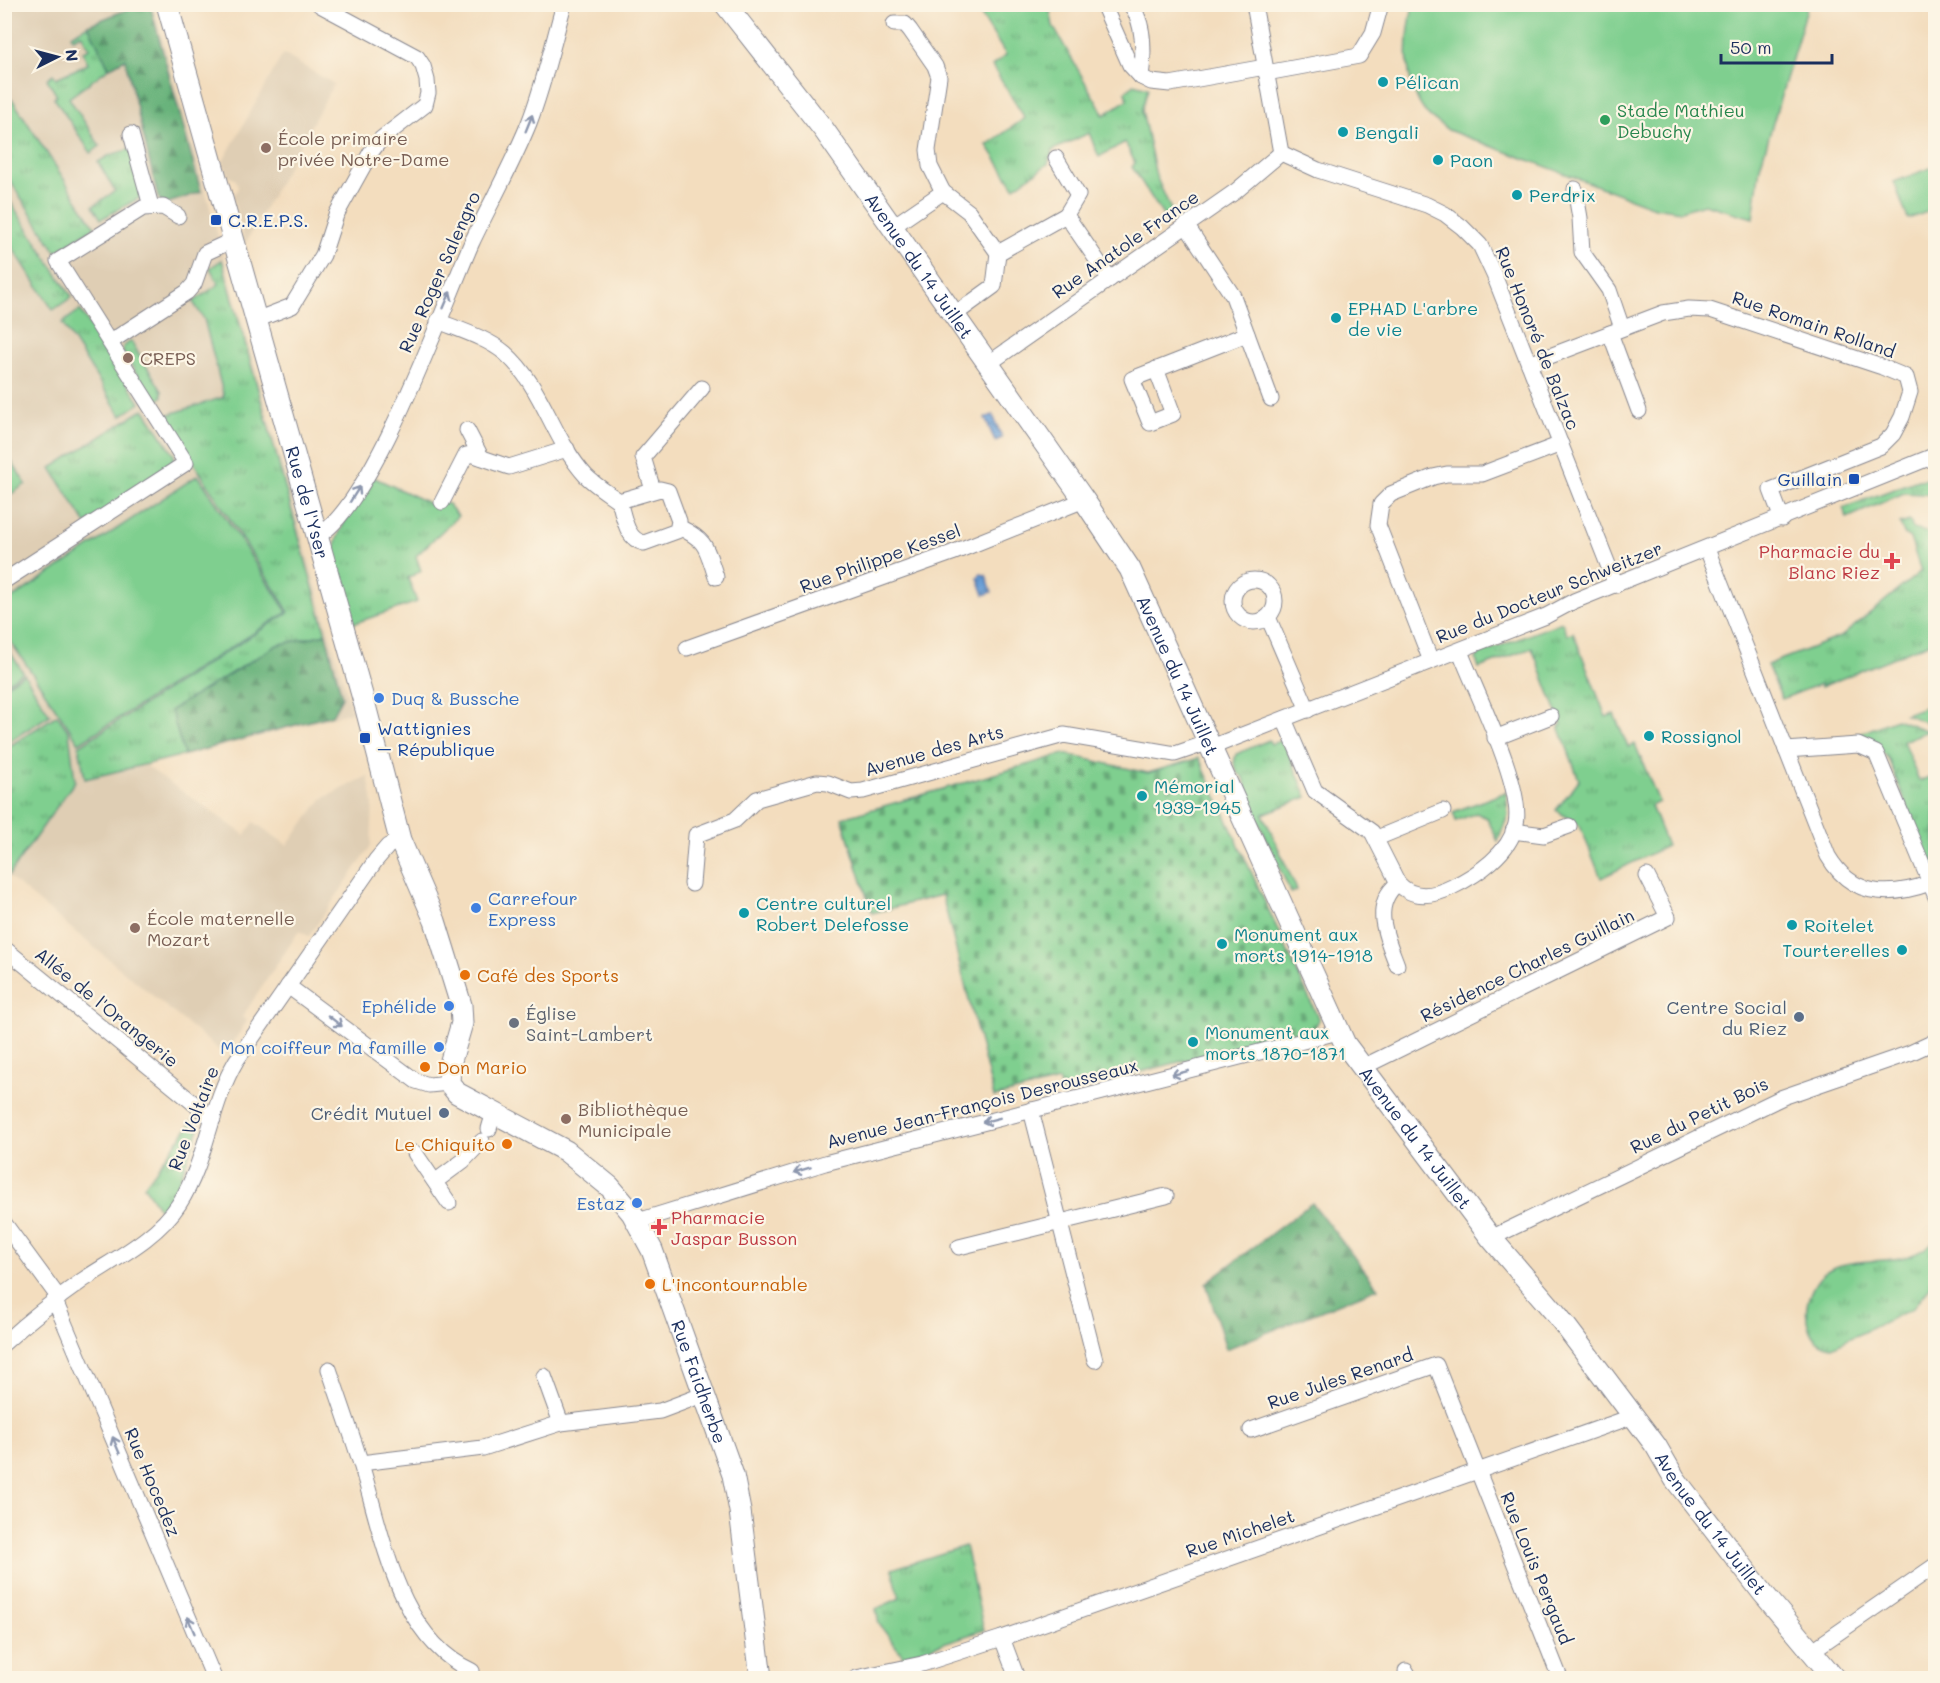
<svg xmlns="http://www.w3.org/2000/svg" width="1940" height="1683" viewBox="0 0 1940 1683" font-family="Mali,sans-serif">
  <defs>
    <pattern id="grass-tufts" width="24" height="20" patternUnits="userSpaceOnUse" patternTransform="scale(1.5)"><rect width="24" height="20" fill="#7fcf8f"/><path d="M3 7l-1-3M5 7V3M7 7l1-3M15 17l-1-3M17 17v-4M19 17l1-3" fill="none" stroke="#67a878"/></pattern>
    <pattern id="forest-firs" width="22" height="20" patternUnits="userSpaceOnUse" patternTransform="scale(1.5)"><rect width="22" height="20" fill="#67b27a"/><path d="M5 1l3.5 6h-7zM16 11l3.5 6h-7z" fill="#549167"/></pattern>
    <pattern id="cemetery-stones" width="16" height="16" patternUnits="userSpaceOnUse" patternTransform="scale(1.5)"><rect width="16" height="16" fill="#7fcf8f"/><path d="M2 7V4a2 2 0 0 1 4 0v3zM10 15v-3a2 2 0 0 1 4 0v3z" fill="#67a878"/></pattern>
    <pattern id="water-waves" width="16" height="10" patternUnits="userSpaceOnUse" patternTransform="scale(1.5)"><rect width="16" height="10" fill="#699ed6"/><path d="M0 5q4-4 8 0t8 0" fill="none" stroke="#5681b1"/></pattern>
  </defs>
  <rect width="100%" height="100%" fill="#fcf5e5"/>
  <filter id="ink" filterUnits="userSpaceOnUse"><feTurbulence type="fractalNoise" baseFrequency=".0167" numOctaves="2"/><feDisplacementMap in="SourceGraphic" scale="12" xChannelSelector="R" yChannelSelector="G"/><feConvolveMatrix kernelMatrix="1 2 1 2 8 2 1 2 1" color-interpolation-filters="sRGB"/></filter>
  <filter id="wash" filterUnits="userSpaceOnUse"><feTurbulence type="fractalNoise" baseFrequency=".008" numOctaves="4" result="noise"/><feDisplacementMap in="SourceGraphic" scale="24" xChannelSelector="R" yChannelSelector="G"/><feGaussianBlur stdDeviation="1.35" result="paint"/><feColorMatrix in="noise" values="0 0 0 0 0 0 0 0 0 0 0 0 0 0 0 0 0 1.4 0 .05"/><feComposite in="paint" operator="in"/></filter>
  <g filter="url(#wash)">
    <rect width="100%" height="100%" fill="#f3ddbe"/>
    <g fill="#dfceb4">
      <polygon points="4,5 153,5 352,712 146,766 245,835 254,822 287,845 322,799 368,776 373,803 371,846 309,936 299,931 242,1017 247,1021 225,1055 5,874"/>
      <polygon points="283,54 334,84 245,244 233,196 238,188 236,180 228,176 223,161"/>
    </g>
    <g fill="url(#grass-tufts)" stroke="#4d7f76" stroke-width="1.5">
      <polygon points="975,5 1049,5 1053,26 1104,115 1127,100 1125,92 1134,84 1148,88 1142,110 1156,176 1172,212 1164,217 1132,167 1135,163 1125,142 1099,157 1089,133 1053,150 1048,164 1014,187 987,145 1025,118 992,66 1006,55"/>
      <polygon points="88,25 109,68 69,98 100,146 91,153 54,98 57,96 47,79 53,74 56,78 88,64 83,52 89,48 81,34 73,38 71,35"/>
      <polygon points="12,99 95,227 56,252 5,173 5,104"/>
      <polygon points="131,149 145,195 101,219 93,206 115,191 98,162 110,155"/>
      <polygon points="4,192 72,297 53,310 9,242 5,245"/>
      <polygon points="222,260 326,634 277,645 172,710 184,755 85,779 79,746 289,612 164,416 224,397 204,319 193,302 219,284 210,268"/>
      <polygon points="80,310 140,403 121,416 62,323"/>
      <polygon points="131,341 162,391 162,397 155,403 123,352 123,347"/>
      <polygon points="144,409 174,455 173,464 86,524 51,468"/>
      <polygon points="4,450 26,484 5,498 4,498"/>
      <path d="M 373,477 L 435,506 L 438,501 L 448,504 L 458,516 L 416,556 L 421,571 L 408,578 L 417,602 L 352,624 L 333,557 C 335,529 358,502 373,477 Z"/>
      <polygon points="1935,478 1935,495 1904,493 1847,518 1843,508 1918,480"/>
      <polygon points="1910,521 1913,529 1931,533 1935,524 1935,652 1931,642 1821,687 1820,684 1782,699 1767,665 1842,636 1921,571 1910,538 1904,534 1900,524"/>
      <polygon points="1562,622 1567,635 1573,632 1606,717 1614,714 1628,747 1635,744 1659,802 1651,806 1667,846 1601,878 1580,826 1556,810 1579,780 1559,726 1562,725 1532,648 1479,668 1476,659 1479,654"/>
      <polygon points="1935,703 1935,726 1905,714"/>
      <polygon points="57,715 69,732 75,781 9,875 4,872 5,749"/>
      <polygon points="1896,719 1928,731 1903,741 1919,781 1932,776 1935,783 1935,872 1932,870 1888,758 1873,742 1851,737"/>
      <polygon points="1269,740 1271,744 1283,740 1307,797 1263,814 1297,890 1291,893 1252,807 1244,778 1237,772 1234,763 1236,754"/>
      <polygon points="1506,792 1508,815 1498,841 1487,818 1476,813 1456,821 1453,812"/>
      <polygon points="195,1118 199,1129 174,1194 160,1210 144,1186"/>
      <path d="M 1935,1240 L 1935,1281 L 1912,1309 L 1832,1347 C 1822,1346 1812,1339 1809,1328 C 1801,1304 1814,1272 1840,1265 C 1874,1256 1908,1268 1935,1240 Z"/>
      <polygon points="965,1546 984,1630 903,1656 879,1624 876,1609 900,1598 892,1569"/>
    </g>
    <g fill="url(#forest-firs)" stroke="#41706c" stroke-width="1.5">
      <polygon points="139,5 150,5 201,192 168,203 162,203 158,197 125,59 109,68 88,25"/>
      <polygon points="326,634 342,697 332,715 184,755 171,710 277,645"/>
      <polygon points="1312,1203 1378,1288 1226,1349 1206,1283"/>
    </g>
    <polygon fill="url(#cemetery-stones)" stroke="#4d7f76" stroke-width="1.5" points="1064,754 1148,773 1199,758 1319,1020 1315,1027 1062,1092 1058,1081 994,1097 942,895 872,913 842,818"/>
    <g fill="#7fcf8f" stroke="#4d7f76" stroke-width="1.5">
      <path d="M 1413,5 L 1808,5 L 1760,167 L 1753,218 L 1704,204 L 1681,211 L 1654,207 L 1448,130 C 1440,123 1428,117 1423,109 C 1402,78 1406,38 1413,5 Z"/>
      <polygon points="1935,166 1935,209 1908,219 1894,182"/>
      <polygon points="198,475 287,612 79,743 5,633 5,603"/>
      <polygon points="4,643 23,672 5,684 4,684"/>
      <polygon points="24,674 50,715 5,744 5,686"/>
    </g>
    <g fill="url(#water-waves)" stroke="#42669a" stroke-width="1.5">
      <polygon points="993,415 1002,438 995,441 985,418"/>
      <polygon points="980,574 986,575 992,592 984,595 978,578"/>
    </g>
  </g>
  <g filter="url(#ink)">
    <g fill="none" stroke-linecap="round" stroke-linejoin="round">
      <g stroke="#87868e" stroke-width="17">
        <g id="street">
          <polyline points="1103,4 1130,65 1141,77 1151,82 1170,84 1265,67"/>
          <path d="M 1130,4 C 1145,22 1144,55 1141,77"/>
          <polyline points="1254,4 1281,153"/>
          <polyline points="894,24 905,24 910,30 935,66 939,77 928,150 930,166 943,192"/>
          <polyline points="1266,73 1359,56 1373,33 1381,4"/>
          <polyline points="131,134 151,206"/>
          <polyline points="1281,153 1318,170 1427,205 1445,214 1462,227 1480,245 1494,275 1616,585"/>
          <polyline points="1056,158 1078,195 1066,215"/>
          <polyline points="1575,189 1580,218 1582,252 1609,290 1622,328"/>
          <polyline points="1186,225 1233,296 1271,399"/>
          <polyline points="892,227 943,192 969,212 998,253 1066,215 1110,279"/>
          <polyline points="954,315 994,286 998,253"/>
          <polyline points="256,320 292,306 323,255 336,215 371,152 381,139 425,105 428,93 427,80 423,66 417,57 320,5"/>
          <path d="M 438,321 C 460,330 487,338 505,353 C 543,386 552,439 586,476 C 596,486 608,493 619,501 L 660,489 L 668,491 L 679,521 L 677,531 L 644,543 C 626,540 624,516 619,501"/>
          <polyline points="1610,333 1639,411"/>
          <polyline points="110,342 187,292 194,284 205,253 233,240"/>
          <polyline points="988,364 1236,191 1281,153"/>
          <polyline points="1529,364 1663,313 1689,309 1710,310 1882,367 1906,377 1910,392 1902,417 1893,434 1881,446 1771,490 1782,519"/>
          <polyline points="1156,369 1173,414 1150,423 1132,379 1247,334"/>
          <polyline points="467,430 481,457"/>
          <polyline points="653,490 643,457 702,388"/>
          <polyline points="442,502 466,455 471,454 509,467 567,449"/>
          <path d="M 679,527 C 708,541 706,548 716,577"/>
          <path d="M 316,537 C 372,508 444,305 472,242 C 491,202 513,163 529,123 C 544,85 553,43 564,4"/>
          <path d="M 1707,549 L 1828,856 C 1852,897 1889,898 1930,883"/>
          <circle cx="1254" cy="601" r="21"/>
          <polyline points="4,581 186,463 58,261 143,208 163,207 178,216"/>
          <polyline points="1268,617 1308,710"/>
          <polyline points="687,648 952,553 1084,500"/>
          <polyline points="1431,661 1378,525 1381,504 1391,494 1433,477 1447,474 1482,474 1561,444"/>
          <path d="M 1284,719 L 1315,791 L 1372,832 L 1398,883 C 1413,900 1434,896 1452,887 C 1477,875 1510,853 1516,824 C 1524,786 1475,691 1460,651"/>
          <polyline points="1495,738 1551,716"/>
          <polyline points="1209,748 1546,616 1574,601 1936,455"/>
          <polyline points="1786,750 1858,745 1876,753 1936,897"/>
          <polyline points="1513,831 1544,835 1569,826"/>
          <polyline points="1377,838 1443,811"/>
          <polyline points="692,884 696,835 735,820 757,799 817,782 828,783 851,792 863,791 1064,735 1175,754 1207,743"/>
          <polyline points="4,948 213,1119"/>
          <path d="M 1397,965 C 1387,938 1370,906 1398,883"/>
          <polyline points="288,986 416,1081 429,1085 449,1083"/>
          <polyline points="1363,1067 1668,917 1647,876"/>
          <polyline points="1031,1110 1095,1360"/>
          <polyline points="489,1129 494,1112"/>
          <polyline points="415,1153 449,1203"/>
          <polyline points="436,1181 463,1161 482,1141"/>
          <polyline points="638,1221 825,1163 1338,1032"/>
          <polyline points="4,1223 59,1298"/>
          <polyline points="1491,1238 1783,1097 1910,1053 1936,1041"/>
          <polyline points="959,1247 1166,1196"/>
          <polyline points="55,1301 214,1678"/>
          <path d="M 4,1343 C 29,1320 56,1299 83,1280 C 116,1258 157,1238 179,1204 C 207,1161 210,1105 236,1061 L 376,860 L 388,846 L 400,840"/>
          <path d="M 329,1369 C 340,1401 351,1432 361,1464 C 383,1535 397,1637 472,1671"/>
          <polyline points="544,1376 561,1423"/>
          <polyline points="1251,1430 1436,1365 1560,1678"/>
          <polyline points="361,1463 483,1448 561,1423 660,1411 705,1394"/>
          <polyline points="1002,1638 1017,1678"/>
          <polyline points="1813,1650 1936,1565"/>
          <polyline points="1406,1671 1410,1678"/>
          <polyline points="856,1678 922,1664 1002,1638 1634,1416"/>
        </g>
      </g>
      <g stroke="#87868e" stroke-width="23">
        <g id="secondary">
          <path id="s1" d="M 167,4 L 366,709 L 400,840 L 435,921 L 461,1005 L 462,1023 L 450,1064 L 449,1083 L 457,1093 L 566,1151 L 610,1187 L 632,1213 L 652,1250 L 733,1475 L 740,1511 L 761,1678"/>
          <path id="s2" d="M 725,4 L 824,130 L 1084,500 L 1130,569 L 1345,1044 L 1491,1238 L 1558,1316 L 1656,1446 L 1675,1479 L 1763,1593 L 1834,1678"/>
        </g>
      </g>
      <use href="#street" stroke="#fff" stroke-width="15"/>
      <use href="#secondary" stroke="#fff" stroke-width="21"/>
    </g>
    <defs><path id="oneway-shaft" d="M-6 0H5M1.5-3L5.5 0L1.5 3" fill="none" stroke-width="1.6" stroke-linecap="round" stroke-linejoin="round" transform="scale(1.5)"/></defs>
    <g stroke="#8d97ae">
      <use href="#oneway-shaft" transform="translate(529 123) rotate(-68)"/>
      <use href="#oneway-shaft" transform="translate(447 300) rotate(-67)"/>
      <use href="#oneway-shaft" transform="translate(355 494) rotate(-58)"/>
      <use href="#oneway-shaft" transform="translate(335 1021) rotate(38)"/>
      <use href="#oneway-shaft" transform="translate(1180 1073) rotate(166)"/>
      <use href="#oneway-shaft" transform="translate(991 1120) rotate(166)"/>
      <use href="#oneway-shaft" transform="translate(802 1170) rotate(163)"/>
      <use href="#oneway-shaft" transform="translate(116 1445) rotate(-113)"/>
      <use href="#oneway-shaft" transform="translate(191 1625) rotate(-113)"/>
    </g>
  </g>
  <g fill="#0f9aa8" stroke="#fcf5e5" stroke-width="2">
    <circle cx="1383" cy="82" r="6"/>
    <circle cx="1343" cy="132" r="6"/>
    <circle cx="1438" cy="160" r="6"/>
    <circle cx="1517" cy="195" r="6"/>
    <circle cx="1336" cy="318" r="6"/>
    <circle cx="1649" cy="736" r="6"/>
    <circle cx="1142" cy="796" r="6"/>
    <circle cx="744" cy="913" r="6"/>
    <circle cx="1792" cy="925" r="6"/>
    <circle cx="1222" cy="944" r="6"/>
    <circle cx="1902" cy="950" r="6"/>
    <circle cx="1193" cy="1042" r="6"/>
  </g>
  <circle fill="#2e9e5b" stroke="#fcf5e5" stroke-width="2" cx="1605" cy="120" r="6"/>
  <g fill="#8d6e63" stroke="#fcf5e5" stroke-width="2">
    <circle cx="266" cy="148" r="6"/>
    <circle cx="128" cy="358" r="6"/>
    <circle cx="135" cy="928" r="6"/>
    <circle cx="566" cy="1119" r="6"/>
  </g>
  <g fill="#1a4fb4" stroke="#fcf5e5" stroke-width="2">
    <rect x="210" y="214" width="12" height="12" rx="3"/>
    <rect x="1848" y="473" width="12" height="12" rx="3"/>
    <rect x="359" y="732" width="12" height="12" rx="3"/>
  </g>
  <g fill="#e0444e" stroke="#fcf5e5" stroke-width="2">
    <path d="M1889 552h6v6h6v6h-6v6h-6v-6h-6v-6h6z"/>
    <path d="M656 1218h6v6h6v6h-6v6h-6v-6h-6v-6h6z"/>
  </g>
  <g fill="#3f7fe0" stroke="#fcf5e5" stroke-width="2">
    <circle cx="379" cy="698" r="6"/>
    <circle cx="476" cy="908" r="6"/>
    <circle cx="449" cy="1006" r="6"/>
    <circle cx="439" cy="1047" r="6"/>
    <circle cx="637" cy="1203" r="6"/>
  </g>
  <g fill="#e8710a" stroke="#fcf5e5" stroke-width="2">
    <circle cx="465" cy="975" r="6"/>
    <circle cx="425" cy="1067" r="6"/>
    <circle cx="507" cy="1144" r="6"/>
    <circle cx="650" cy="1284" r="6"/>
  </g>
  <g fill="#5c6f8a" stroke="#fcf5e5" stroke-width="2">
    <circle cx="1799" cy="1017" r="6"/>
    <circle cx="444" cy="1113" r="6"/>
  </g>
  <circle fill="#6b7280" stroke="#fcf5e5" stroke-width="2" cx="514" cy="1023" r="6"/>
  <g text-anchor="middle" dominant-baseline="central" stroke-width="4.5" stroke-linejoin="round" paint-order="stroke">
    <g font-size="18" fill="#0d838f" stroke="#fcf5e5" text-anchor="start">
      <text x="1395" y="82">Pélican</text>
      <text x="1355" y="132">Bengali</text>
      <text x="1450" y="160">Paon</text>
      <text x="1529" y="195">Perdrix</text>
      <text x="1348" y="308">EPHAD L'arbre<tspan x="1348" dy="21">de vie</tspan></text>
      <text x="1661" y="736">Rossignol</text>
      <text x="1154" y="786">Mémorial<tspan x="1154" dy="21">1939-1945</tspan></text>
      <text x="756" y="903">Centre culturel<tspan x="756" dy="21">Robert Delefosse</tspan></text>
      <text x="1804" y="925">Roitelet</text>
      <text x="1234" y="934">Monument aux<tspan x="1234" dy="21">morts 1914-1918</tspan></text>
      <text x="1890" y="950" text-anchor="end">Tourterelles</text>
      <text x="1205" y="1032">Monument aux<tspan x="1205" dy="21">morts 1870-1871</tspan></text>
    </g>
    <g font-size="18" fill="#27864d" stroke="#fcf5e5" text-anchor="start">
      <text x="1617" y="110">Stade Mathieu<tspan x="1617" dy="21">Debuchy</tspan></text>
    </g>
    <g font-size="18" fill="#785e54" stroke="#fcf5e5" text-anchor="start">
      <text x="278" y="138">École primaire<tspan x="278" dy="21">privée Notre-Dame</tspan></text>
      <text x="140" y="358">CREPS</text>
      <text x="147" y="918">École maternelle<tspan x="147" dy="21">Mozart</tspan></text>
      <text x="578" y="1109">Bibliothèque<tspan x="578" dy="21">Municipale</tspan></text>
    </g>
    <g font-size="18" fill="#164399" stroke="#fcf5e5" text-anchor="start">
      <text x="228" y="220">C.R.E.P.S.</text>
      <text x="1842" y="479" text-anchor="end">Guillain</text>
      <text x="377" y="728">Wattignies<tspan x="377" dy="21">– République</tspan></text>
    </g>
    <g font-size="18" fill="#1b2f5e" stroke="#fcf5e5">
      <text transform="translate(1125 244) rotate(-35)">Rue Anatole France</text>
      <text stroke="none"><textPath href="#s2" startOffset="326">Avenue du 14 Juillet</textPath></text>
      <text transform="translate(439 272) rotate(-66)">Rue Roger Salengro</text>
      <text transform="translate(1814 324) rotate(19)">Rue Romain Rolland</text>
      <text transform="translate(1538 338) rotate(68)">Rue Honoré de Balzac</text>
      <text stroke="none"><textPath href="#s1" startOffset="518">Rue de l'Yser</textPath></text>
      <text transform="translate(880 558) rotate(-20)">Rue Philippe Kessel</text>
      <text transform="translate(1549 592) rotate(-22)">Rue du Docteur Schweitzer</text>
      <text stroke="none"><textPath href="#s2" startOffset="812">Avenue du 14 Juillet</textPath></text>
      <text transform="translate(934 750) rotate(-16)">Avenue des Arts</text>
      <text transform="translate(1527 965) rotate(-26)">Résidence Charles Guillain</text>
      <text transform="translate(107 1007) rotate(39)">Allée de l'Orangerie</text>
      <text transform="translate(982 1103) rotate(-14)">Avenue Jean-François Desrousseaux</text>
      <text transform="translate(1699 1115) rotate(-26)">Rue du Petit Bois</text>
      <text transform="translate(193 1118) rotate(-69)">Rue Voltaire</text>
      <text stroke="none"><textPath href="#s2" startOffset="1334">Avenue du 14 Juillet</textPath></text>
      <text transform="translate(1340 1378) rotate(-19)">Rue Jules Renard</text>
      <text stroke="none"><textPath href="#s1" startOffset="1533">Rue Faidherbe</textPath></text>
      <text transform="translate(153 1482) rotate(67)">Rue Hocedez</text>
      <text stroke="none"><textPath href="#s2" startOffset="1820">Avenue du 14 Juillet</textPath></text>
      <text transform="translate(1240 1533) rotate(-19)">Rue Michelet</text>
      <text transform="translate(1537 1568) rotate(68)">Rue Louis Pergaud</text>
    </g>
    <g font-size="18" fill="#be3a42" stroke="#fcf5e5" text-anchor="end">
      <text x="1880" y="551">Pharmacie du<tspan x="1880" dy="21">Blanc Riez</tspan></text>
      <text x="671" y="1217" text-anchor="start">Pharmacie<tspan x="671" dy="21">Jaspar Busson</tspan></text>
    </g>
    <g font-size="18" fill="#366cbe" stroke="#fcf5e5" text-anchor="end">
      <text x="391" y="698" text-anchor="start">Duq &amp; Bussche</text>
      <text x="488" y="898" text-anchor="start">Carrefour<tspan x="488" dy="21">Express</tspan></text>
      <text x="437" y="1006">Ephélide</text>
      <text x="427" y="1047">Mon coiffeur Ma famille</text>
      <text x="625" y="1203">Estaz</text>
    </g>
    <g font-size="18" fill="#c56008" stroke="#fcf5e5" text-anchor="start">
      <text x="477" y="975">Café des Sports</text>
      <text x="437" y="1067">Don Mario</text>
      <text x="495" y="1144" text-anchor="end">Le Chiquito</text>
      <text x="662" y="1284">L'incontournable</text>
    </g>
    <g font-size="18" fill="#4e5e75" stroke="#fcf5e5" text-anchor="end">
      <text x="1787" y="1007">Centre Social<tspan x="1787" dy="21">du Riez</tspan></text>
      <text x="432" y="1113">Crédit Mutuel</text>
    </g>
    <g font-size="18" fill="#5b616d" stroke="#fcf5e5" text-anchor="start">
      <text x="526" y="1013">Église<tspan x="526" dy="21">Saint-Lambert</tspan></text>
    </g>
  </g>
  <rect width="1940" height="1683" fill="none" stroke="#fcf5e5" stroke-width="24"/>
  <g transform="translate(57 57) rotate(84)" stroke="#fcf5e5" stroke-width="4.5" paint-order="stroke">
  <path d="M0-4.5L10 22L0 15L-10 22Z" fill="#1b2f5e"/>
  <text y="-9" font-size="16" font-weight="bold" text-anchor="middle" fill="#1b2f5e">N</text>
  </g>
  <path d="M1721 54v9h111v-9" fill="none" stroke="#1b2f5e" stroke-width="3"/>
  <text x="1730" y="54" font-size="18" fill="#1b2f5e" stroke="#fcf5e5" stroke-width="4.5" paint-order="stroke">50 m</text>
</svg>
